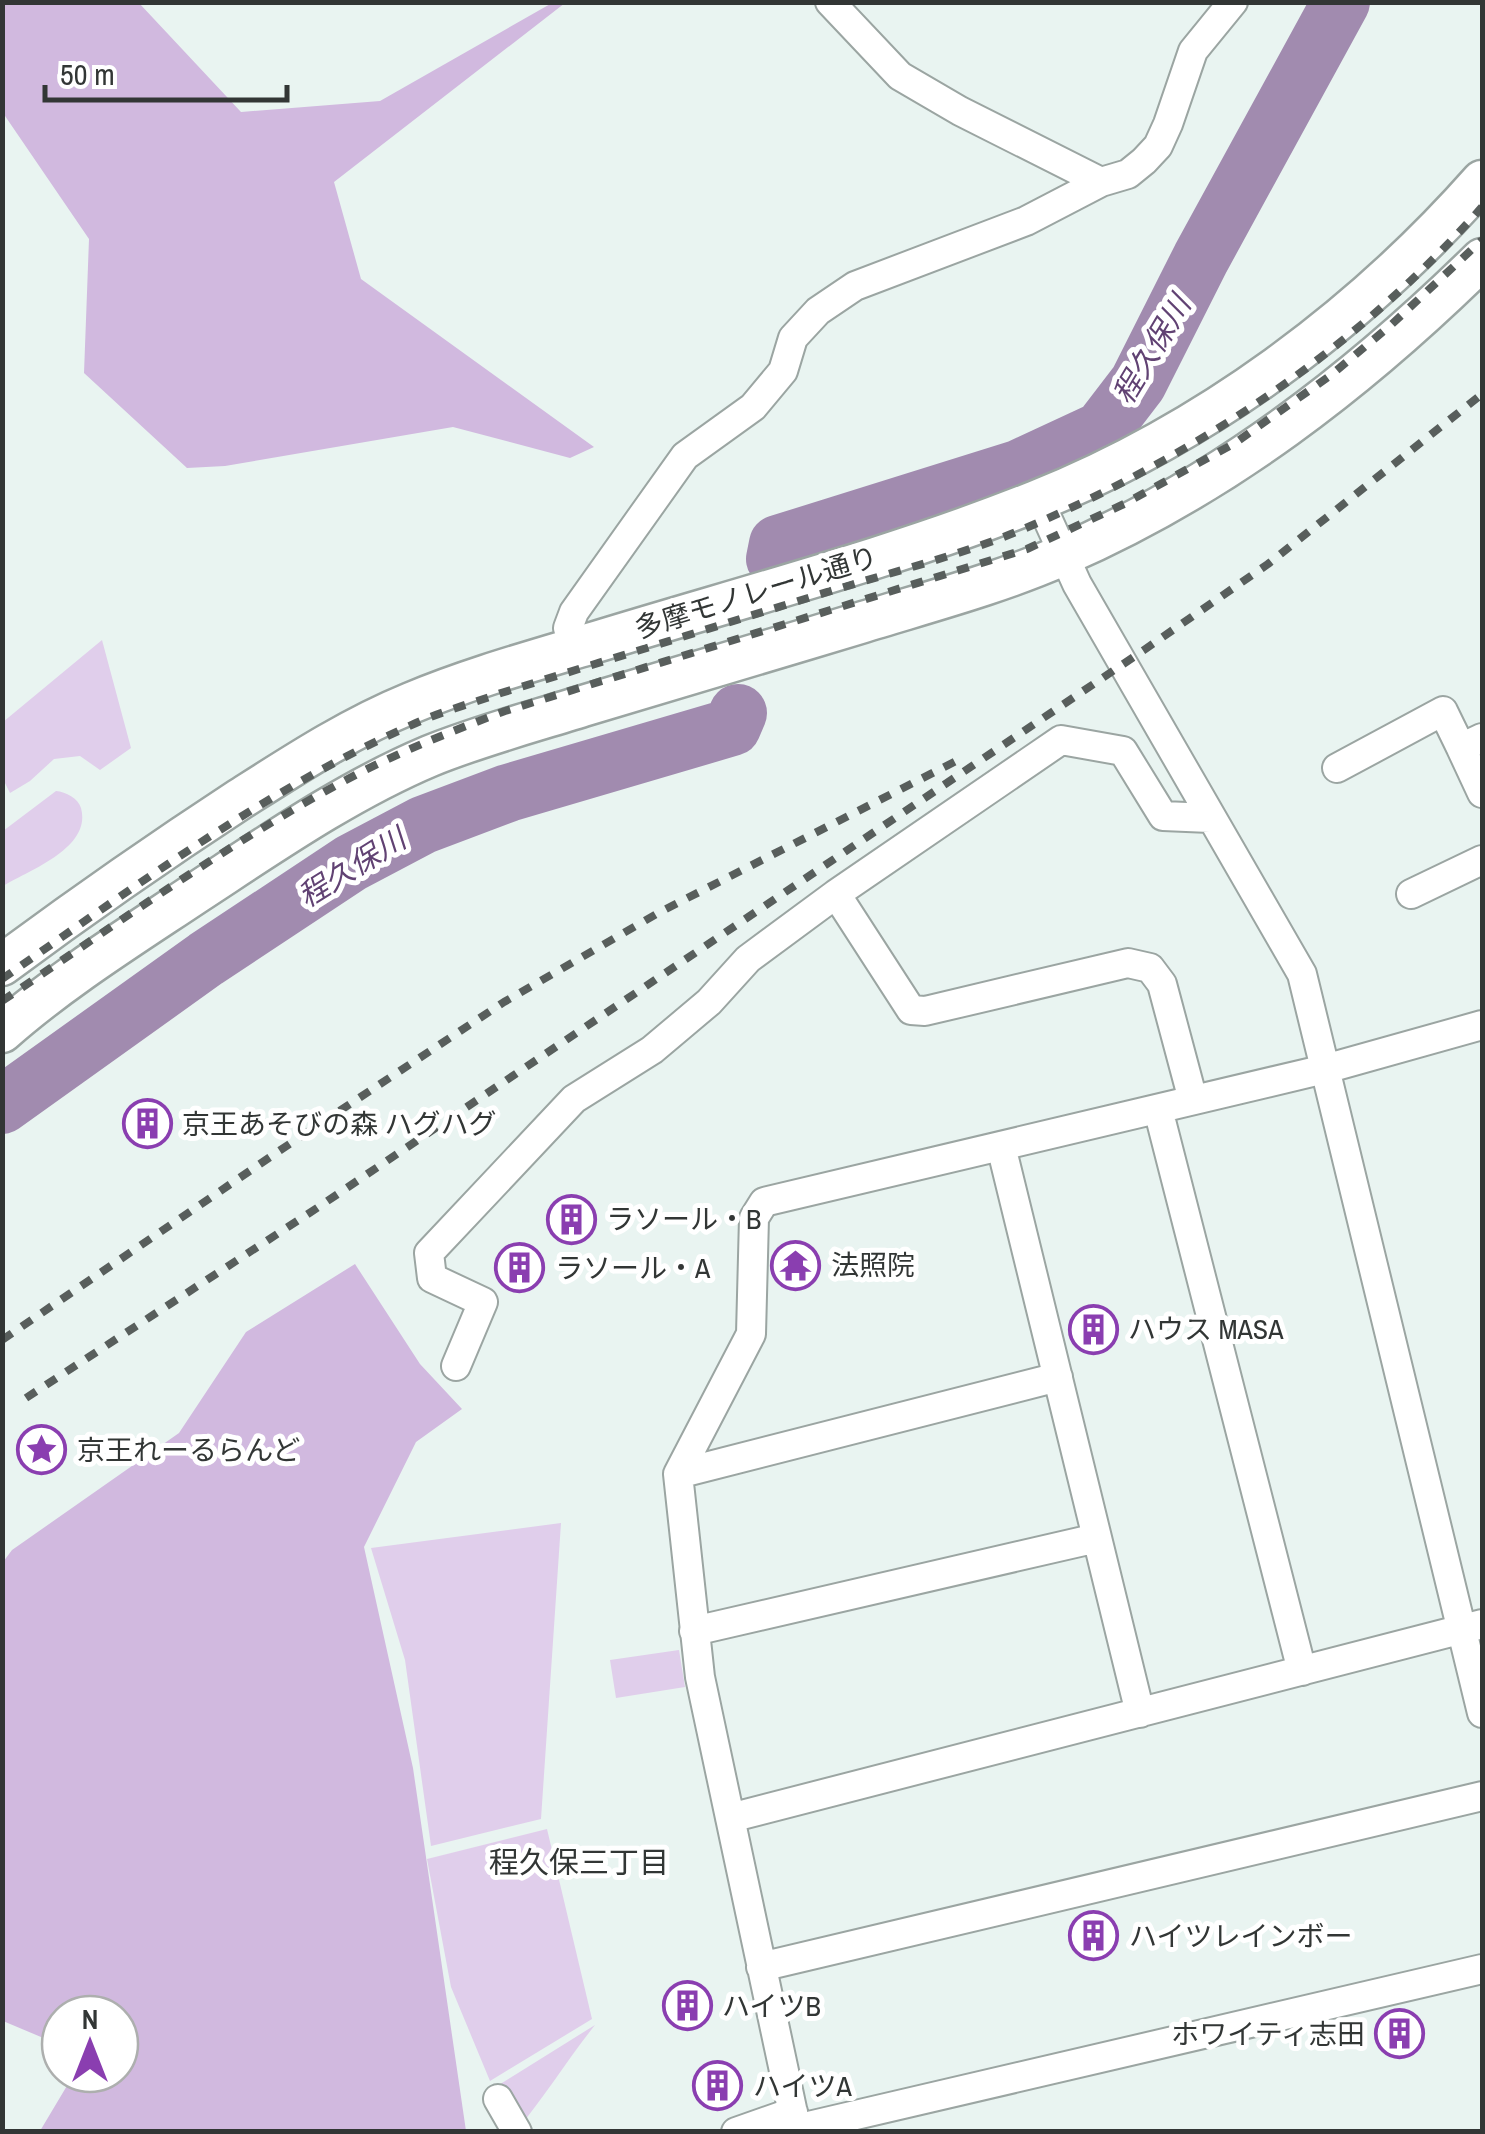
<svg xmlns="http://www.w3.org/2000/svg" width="1485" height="2134" font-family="'Archivo Narrow','Noto Sans JP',sans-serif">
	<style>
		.green { fill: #e0ceeb }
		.forest { fill: #d1b9df }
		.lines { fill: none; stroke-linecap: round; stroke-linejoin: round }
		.river { stroke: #a18baf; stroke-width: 58 }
		.minor-casing { stroke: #9ba5a2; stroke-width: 32 }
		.secondary-casing { stroke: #9ba5a2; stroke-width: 45 }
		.minor { stroke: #fff; stroke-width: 28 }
		.secondary { stroke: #fff; stroke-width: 40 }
		.rail { stroke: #585e5c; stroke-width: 8; stroke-dasharray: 12 12; stroke-linecap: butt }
		.labels { text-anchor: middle; stroke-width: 10; stroke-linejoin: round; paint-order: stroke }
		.street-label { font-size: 28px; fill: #323635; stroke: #fff }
		.poi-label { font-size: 28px; fill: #323635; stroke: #fff; text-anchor: start }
		.water-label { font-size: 30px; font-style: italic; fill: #614273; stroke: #fff }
		.neighbourhood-label { font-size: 30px; fill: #323635; stroke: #fff }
	</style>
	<rect width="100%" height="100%" fill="#e9f4f1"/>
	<path class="green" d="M 102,640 L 131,748 L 100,770 L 80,756 L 54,759 L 30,781 L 10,793 L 3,779 L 3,722 Z
		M 56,791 C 66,792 78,798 81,808 C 92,848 29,870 3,886 L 3,831 Z
		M 561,1523 L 541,1819 L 431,1846 L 405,1660 L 371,1548 Z
		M 679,1650 L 685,1687 L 616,1698 L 610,1660 Z
		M 547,1829 L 592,2019 L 490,2081 L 451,1987 L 427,1859 Z
		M 595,2025 C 568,2059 545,2096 517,2130 L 497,2086 Z"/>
	<path class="forest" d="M 2,3 L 139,3 L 241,112 L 380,101 L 552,3 L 565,3 L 334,182 L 361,279 L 594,447 L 570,458 L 453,427 L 225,466 L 187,468 L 84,373 L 89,239 L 3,113 Z
		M 355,1264 L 420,1364 L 462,1409 L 416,1442 L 364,1547 L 413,1768 L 466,2131 L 40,2131 L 74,2074 L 120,2074 L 120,2014 L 60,2014 L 60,2045 L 3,2021 L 3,1562 L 12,1550 L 179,1433 L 246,1332 Z"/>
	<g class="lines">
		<path class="river" d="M 775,559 L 778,544 L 1018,469 L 1102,430 L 1138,383 L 1201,258 L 1341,2
			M 2,1105 L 206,959 L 351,863 L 423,825 L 508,793 L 732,727 L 738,713"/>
		<defs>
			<path id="minor" d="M 830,2 L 900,76 L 960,111 L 1101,182
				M 1039,500 L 1077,584 L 1302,974 L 1482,1713
				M 574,648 L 568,628 L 574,612 L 685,456 L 753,407 L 783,371 L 793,338 L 818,311 L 855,286 L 1026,221 L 1101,182 L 1128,174 L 1144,161 L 1158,146 L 1168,124 L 1193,51 L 1233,2
				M 1482,738 L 1461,748 L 1482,793
				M 1337,768 L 1443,711 L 1461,748
				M 836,894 L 911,1010 L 925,1011 L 1128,963 L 1150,968 L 1162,984 L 1193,1100
				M 1411,894 L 1482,860
				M 1158,1109 L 1302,1671
				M 1001,1146 L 1140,1713
				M 456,1366 L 483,1302 L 432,1278 L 429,1253 L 574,1099 L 652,1050 L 709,1002 L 748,959 L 836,894 L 1061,740 L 1123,751 L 1163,816 L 1210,818
				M 678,1474 L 1058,1377
				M 694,1631 L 1097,1538
				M 730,1818 L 1482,1624
				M 761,1967 L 1482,1796
				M 498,2099 L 517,2132
				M 796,2129 L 1482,1969
				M 736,2132 L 793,2112
				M 797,2132 L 700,1677 L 678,1474 L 751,1334 L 754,1218 L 764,1202 L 1325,1069 L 1482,1025"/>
			<path id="secondary" d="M 2,965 C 80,907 159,852 240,799 C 295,764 350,728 411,703 C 468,679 529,662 589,644 C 738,598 891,559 1036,501 C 1206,433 1361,318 1482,181
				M 2,1032 C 61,980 130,937 196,893 C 271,844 347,791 430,756 C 479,736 532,722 583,706 C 676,678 768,651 860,623 C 928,602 997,584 1061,556 C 1222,486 1358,381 1482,259"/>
		</defs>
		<use href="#minor" class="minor-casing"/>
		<use href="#secondary" class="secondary-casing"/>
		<use href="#minor" class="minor"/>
		<use href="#secondary" class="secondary"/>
		<path class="rail" d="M 2,979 C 134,887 268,788 416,723 C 443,711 473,703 501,693 C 612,659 723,624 834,590 C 896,571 961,555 1021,530 C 1196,456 1356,350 1482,207
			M 2,1001 C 114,926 225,845 344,781 C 396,753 450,732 505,711 L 1027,549 L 1124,504 L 1235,443 L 1331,375 L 1391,325 L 1482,240
			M 2,1340 L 276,1153 L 504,1002 L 660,912 L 960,759
			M 26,1398 L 317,1208 L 1144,650 L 1268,564 L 1482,394"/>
	</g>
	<defs>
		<symbol id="building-ring" viewBox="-11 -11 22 22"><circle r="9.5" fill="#fff" stroke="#8a3eb0" stroke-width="1.5"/><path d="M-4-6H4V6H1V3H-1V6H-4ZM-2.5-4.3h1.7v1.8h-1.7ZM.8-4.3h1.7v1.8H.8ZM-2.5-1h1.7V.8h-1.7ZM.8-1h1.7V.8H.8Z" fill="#8a3eb0"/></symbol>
		<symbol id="temple-ring" viewBox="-11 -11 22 22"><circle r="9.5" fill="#fff" stroke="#8a3eb0" stroke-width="1.5"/><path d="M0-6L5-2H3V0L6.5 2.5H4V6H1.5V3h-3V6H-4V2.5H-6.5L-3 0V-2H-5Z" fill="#8a3eb0"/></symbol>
		<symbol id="sight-ring" viewBox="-11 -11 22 22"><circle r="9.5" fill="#fff" stroke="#8a3eb0" stroke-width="1.5"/><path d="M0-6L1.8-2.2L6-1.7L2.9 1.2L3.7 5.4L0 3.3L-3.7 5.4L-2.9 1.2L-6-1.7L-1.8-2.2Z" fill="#8a3eb0"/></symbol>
	</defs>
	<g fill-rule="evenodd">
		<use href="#building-ring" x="120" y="1096" width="55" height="55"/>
		<use href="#building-ring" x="544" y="1192" width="55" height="55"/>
		<use href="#temple-ring" x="768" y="1238" width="55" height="55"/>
		<use href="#building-ring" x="492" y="1240" width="55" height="55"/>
		<use href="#building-ring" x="1066" y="1302" width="55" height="55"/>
		<use href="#sight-ring" x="14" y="1422" width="55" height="55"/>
		<use href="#building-ring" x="1066" y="1908" width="55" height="55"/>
		<use href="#building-ring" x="660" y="1978" width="55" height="55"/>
		<use href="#building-ring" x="1372" y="2006" width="55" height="55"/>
		<use href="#building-ring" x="690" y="2058" width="55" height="55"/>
	</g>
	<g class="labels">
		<g class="street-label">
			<text transform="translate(756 592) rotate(-17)" y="10">多摩モノレール通り</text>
		</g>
		<g class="poi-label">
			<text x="182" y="1134">京王あそびの森 ハグハグ</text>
			<text x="606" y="1229">ラソール・B</text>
			<text x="831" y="1275">法照院</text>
			<text x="555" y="1278">ラソール・A</text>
			<text x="1128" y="1339">ハウス MASA</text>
			<text x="77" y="1460">京王れーるらんど</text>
			<text x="1129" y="1946">ハイツレインボー</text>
			<text x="722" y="2016">ハイツB</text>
			<text x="1365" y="2044" text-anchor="end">ホワイティ志田</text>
			<text x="753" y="2096">ハイツA</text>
		</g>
		<g class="water-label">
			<text transform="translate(1152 350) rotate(-59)" y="10">程久保川</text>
			<text transform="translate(352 868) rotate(-32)" y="10">程久保川</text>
		</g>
		<g class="neighbourhood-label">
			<text x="579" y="1873">程久保三丁目</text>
		</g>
	</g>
	<rect width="1485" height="2134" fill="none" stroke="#323635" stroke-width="10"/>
	<g transform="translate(90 2044)"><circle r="48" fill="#ffffff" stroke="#adafae" stroke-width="2.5"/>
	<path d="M0-8L18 38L0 25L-18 38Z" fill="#8a3eb0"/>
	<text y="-15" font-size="28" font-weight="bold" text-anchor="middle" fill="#323635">N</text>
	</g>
	<path d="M45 85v15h242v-15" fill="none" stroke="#323635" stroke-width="5"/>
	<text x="60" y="85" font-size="30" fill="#323635" stroke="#ffffff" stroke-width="8" paint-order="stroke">50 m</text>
</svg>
